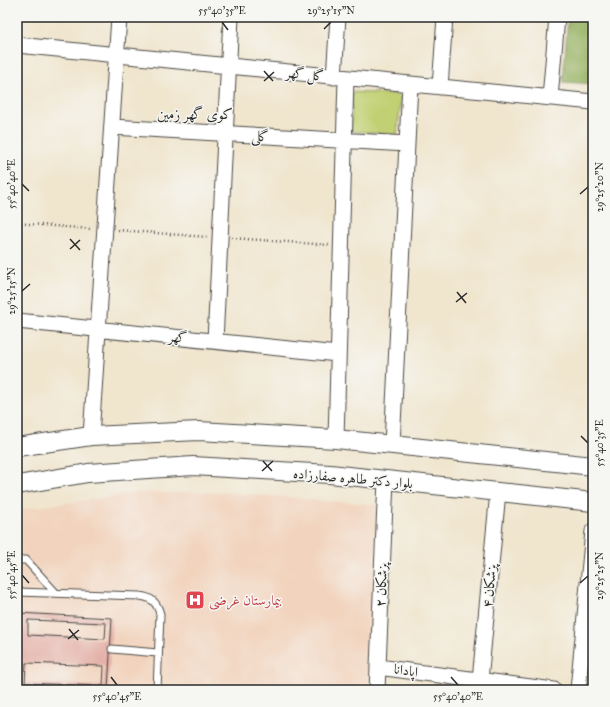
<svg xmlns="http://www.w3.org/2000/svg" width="610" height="707" font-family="'IM FELL Great Primer',Amiri,serif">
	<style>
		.built { fill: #f2d4be }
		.green { fill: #c1d072; stroke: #767e4e }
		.forest { fill: #98b264; stroke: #626e48 }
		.building { fill: #e2aba2; fill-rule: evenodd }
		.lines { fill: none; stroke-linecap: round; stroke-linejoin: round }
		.service-casing { stroke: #494743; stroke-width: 9 }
		.minor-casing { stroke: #494743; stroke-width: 17 }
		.tertiary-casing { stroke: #494743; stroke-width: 20 }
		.path { stroke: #494743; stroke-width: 2.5; stroke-dasharray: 1 3; stroke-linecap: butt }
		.service { stroke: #fff; stroke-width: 7 }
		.minor { stroke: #fff; stroke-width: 15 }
		.tertiary { stroke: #fff; stroke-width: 18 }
		.ticks { fill: none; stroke: #2b2b2b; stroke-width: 1.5 }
		.labels { text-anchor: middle; stroke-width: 3; stroke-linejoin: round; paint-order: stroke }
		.street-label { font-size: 14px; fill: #2b2b2b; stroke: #f6f6f2 }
		.health-label { font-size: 14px; fill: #be3a42; stroke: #f6f6f2; text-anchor: start }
		.neighbourhood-label { font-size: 15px; fill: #2b2b2b; stroke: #f6f6f2 }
		.neatline { fill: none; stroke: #2b2b2b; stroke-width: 1.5 }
		.ticks-label { font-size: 10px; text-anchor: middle; fill: #2b2b2b }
	</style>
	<rect width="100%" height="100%" fill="#f6f6f2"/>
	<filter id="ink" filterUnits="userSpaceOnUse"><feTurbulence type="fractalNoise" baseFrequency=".025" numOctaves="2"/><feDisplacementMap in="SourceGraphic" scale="8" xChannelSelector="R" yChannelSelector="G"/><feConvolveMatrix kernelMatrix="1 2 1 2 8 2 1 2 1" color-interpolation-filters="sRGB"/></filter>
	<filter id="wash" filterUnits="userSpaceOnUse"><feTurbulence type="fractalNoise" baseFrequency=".012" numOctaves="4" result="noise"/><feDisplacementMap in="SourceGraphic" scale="16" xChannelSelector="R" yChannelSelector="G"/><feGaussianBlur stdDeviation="0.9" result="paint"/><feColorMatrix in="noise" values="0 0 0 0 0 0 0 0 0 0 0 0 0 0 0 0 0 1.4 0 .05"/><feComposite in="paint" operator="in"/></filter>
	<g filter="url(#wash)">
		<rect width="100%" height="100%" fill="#f0e5cd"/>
		<path class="built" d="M 223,492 L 377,505 L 369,690 L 17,690 L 17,510 L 136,493 Z"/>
		<path class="green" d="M 352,92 L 397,94 L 401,98 L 397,135 L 351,131 Z"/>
		<path class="forest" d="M 568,17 L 593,17 L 593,84 L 563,82 Z"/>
		<g id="blocks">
			<path class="building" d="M 17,613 L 112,618 L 108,690 L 17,690 ZM 28,620 L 106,623 L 105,639 L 28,635 ZM 26,663 L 104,666 L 103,686 L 25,683 Z"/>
		</g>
	</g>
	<g filter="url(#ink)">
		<use href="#blocks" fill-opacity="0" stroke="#494743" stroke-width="1"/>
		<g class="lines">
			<defs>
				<path id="service" d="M 17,560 L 26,560 L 56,593
					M 17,592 L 139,596 C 151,597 157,602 160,614 L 157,690
					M 112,649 L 158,653"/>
				<path id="minor" d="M 17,45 L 593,102
					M 334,77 L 338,17
					M 440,87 L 445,17
					M 550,98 L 557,17
					M 112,127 L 407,144
					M 17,321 L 338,354
					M 215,341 L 231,17
					M 91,436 L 119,17
					M 336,439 L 346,78
					M 392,445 L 410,84
					M 378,667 L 554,690
					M 480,680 L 498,492
					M 377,690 L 386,480
					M 578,690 L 593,531"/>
				<path id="tertiary" d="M 17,447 L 91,436 L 199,431 L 336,439 L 593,466
					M 17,485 L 88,473 L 193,466 L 330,474 L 593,502"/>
			</defs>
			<use href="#service" class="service-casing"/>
			<use href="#minor" class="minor-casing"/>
			<use href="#tertiary" class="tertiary-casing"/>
			<path class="path" d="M 17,223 L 91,229
				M 118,230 L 207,237
				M 232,238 L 329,245"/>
			<use href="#service" class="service"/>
			<use href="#minor" class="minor"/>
			<use href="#tertiary" class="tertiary"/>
		</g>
	</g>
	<path class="ticks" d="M 222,22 L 228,30M 324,29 L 331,22M 264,71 L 273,81M 264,81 L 274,72M 22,184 L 29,191M 580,194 L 588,187M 70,239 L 80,250M 70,249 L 80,240M 22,291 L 30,284M 457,292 L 466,303M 456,302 L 467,293M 581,436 L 588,443M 263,461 L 272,471M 262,471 L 273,461M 22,575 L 29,583M 580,583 L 588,576M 69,629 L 78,640M 68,639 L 79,630M 111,677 L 117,685M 451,677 L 458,685"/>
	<defs>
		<symbol id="hospital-square" viewBox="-11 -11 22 22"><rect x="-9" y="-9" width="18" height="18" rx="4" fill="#e0444e" stroke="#f6f6f2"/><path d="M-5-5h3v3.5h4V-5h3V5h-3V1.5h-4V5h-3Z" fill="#fff"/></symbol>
	</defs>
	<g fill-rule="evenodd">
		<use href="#hospital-square" x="184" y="589" width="22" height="22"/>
	</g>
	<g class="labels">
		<g class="street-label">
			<text transform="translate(305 74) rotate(6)" y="5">گل گهر</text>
			<text transform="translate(260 136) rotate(3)" y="5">گلی</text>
			<text transform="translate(178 337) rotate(6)" y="5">گهر</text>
			<text transform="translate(353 478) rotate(5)" y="5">بلوار دکتر طاهره صفارزاده</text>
			<text transform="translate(381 585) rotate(-87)" y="5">پزشکان ۲</text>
			<text transform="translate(489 586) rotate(-84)" y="5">پزشکان ۴</text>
			<text transform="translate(406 670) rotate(8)" y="5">اپادانا</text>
		</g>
		<g class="health-label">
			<text x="209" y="605">بیمارستان غرضی</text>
		</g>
		<g class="neighbourhood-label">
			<text x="195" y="119">کوی گهر زمین</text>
		</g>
	</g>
	<rect width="610" height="707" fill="none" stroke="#f6f6f2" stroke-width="44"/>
	<rect x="22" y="22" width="566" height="663" class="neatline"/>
	<g class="ticks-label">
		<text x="222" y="14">55°40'35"E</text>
		<text x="331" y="14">29°25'15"N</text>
		<text transform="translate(11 184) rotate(-90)" y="4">55°40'40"E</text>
		<text transform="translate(599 187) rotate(-90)" y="4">29°25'20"N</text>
		<text transform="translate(11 291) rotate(-90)" y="4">29°25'15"N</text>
		<text transform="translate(599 443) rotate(-90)" y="4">55°40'35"E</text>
		<text transform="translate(11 575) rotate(-90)" y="4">55°40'45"E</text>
		<text transform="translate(599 576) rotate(-90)" y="4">29°25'25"N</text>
		<text x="117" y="700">55°40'45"E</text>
		<text x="458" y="700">55°40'40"E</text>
	</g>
</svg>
